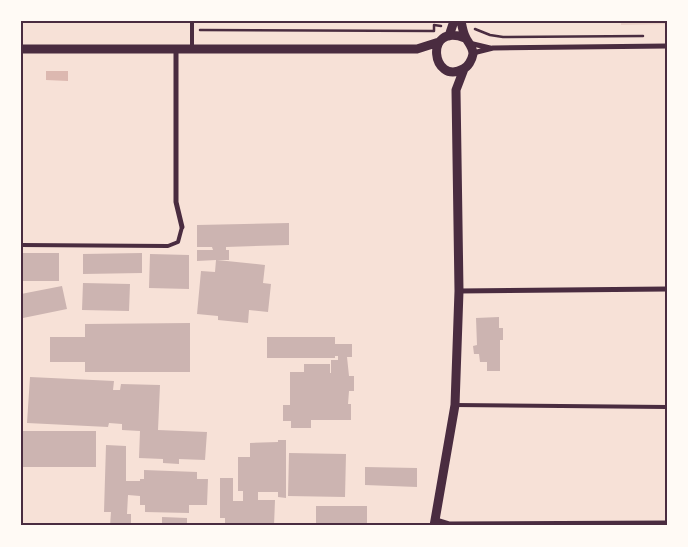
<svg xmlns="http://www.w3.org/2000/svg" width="688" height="547" font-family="Spectral,serif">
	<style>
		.green { fill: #ebcfc5 }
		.water { fill: #dcb8b0 }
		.building { fill: #ccb4b1 }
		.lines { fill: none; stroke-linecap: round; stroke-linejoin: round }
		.path { stroke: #4a2c40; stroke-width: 2.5 }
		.service { stroke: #4a2c40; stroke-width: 4 }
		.minor { stroke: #4a2c40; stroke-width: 5 }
		.tertiary { stroke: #4a2c40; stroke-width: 9 }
		.neatline { fill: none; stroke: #4a2c40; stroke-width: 2 }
	</style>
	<rect width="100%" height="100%" fill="#f7e1d7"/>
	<path class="green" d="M 621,21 L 667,21 L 667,24 L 621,25 Z"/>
	<path class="water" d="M 46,71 L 68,71 L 68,81 L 46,80 Z"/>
	<path class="building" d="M 289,223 L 289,245 L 226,247 L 226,250 L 229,250 L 229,260 L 217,260 L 265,265 L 263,283 L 271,284 L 268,312 L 249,310 L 248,323 L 218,320 L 218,316 L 197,314 L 201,271 L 215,272 L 216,260 L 197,261 L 197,250 L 213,250 L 212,247 L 197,247 L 197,225 Z
		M 21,253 L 59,253 L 59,281 L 21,281 Z
		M 142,253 L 142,273 L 83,274 L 83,254 Z
		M 150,254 L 189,255 L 189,289 L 149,288 Z
		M 83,283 L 130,284 L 129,311 L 82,310 Z
		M 62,286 L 67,309 L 23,318 L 21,294 Z
		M 499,317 L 499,328 L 503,328 L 503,340 L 500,340 L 500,371 L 487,371 L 487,362 L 480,362 L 479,354 L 474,354 L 473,346 L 477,345 L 476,318 Z
		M 190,323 L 190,372 L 85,372 L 85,362 L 50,362 L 50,337 L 85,337 L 85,324 Z
		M 267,337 L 335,337 L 335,344 L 352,344 L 352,357 L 347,357 L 349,376 L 354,376 L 354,391 L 349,391 L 348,404 L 351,404 L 351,420 L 311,420 L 311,428 L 291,428 L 291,421 L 283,421 L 283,405 L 290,405 L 290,372 L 304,372 L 304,364 L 330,364 L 330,373 L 331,373 L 331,360 L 338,360 L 338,356 L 335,356 L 335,358 L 267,358 Z
		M 30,377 L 114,381 L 113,390 L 120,390 L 121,384 L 160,385 L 158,430 L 207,432 L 205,460 L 179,459 L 179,464 L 163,463 L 163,459 L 139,458 L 140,431 L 122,430 L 122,424 L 109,423 L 108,427 L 27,423 Z
		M 21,431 L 96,431 L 96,467 L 21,467 Z
		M 278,440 L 286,440 L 286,498 L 278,497 L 278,492 L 258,492 L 258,500 L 275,500 L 274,526 L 225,526 L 225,518 L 220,518 L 220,478 L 233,478 L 233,501 L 243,501 L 243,491 L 238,491 L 238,457 L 250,457 L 250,443 L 278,442 Z
		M 106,445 L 126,446 L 126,481 L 140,481 L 140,479 L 144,479 L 144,470 L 197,472 L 197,479 L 208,479 L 207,505 L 189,505 L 189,513 L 145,512 L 145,505 L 140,505 L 140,496 L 128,495 L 127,514 L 131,514 L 131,526 L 110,526 L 111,512 L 104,512 Z
		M 289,453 L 346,454 L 345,497 L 288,496 Z
		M 365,467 L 417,468 L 417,487 L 365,485 Z
		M 316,506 L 367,506 L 367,526 L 316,526 Z
		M 162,517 L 187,518 L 187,526 L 162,526 Z"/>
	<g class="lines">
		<path class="path" d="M 475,29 L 490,35 L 503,37 L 643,36
			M 200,30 L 434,31 L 434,25 L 441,26"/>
		<path class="service" d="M 192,21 L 192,49
			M 21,245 L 168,246 L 178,242 L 182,227
			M 455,405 L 667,407"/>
		<path class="minor" d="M 469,43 L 490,48
			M 176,50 L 176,202 L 182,227
			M 473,53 L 493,48 L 667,46
			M 459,291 L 667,289
			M 436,520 L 449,524 L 667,523"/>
		<path class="tertiary" d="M 461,21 C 462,26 463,32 465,36 C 467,42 473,46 473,54 C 472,60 468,67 463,69 C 432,86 423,22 465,38
			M 449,36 L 454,21
			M 21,49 L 417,49 L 439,42
			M 434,526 L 455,405 L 459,291 L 456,90 L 464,69"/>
	</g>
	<rect width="688" height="547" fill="none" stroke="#fffaf5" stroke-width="45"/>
	<rect x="22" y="22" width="644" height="502" class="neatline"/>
</svg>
